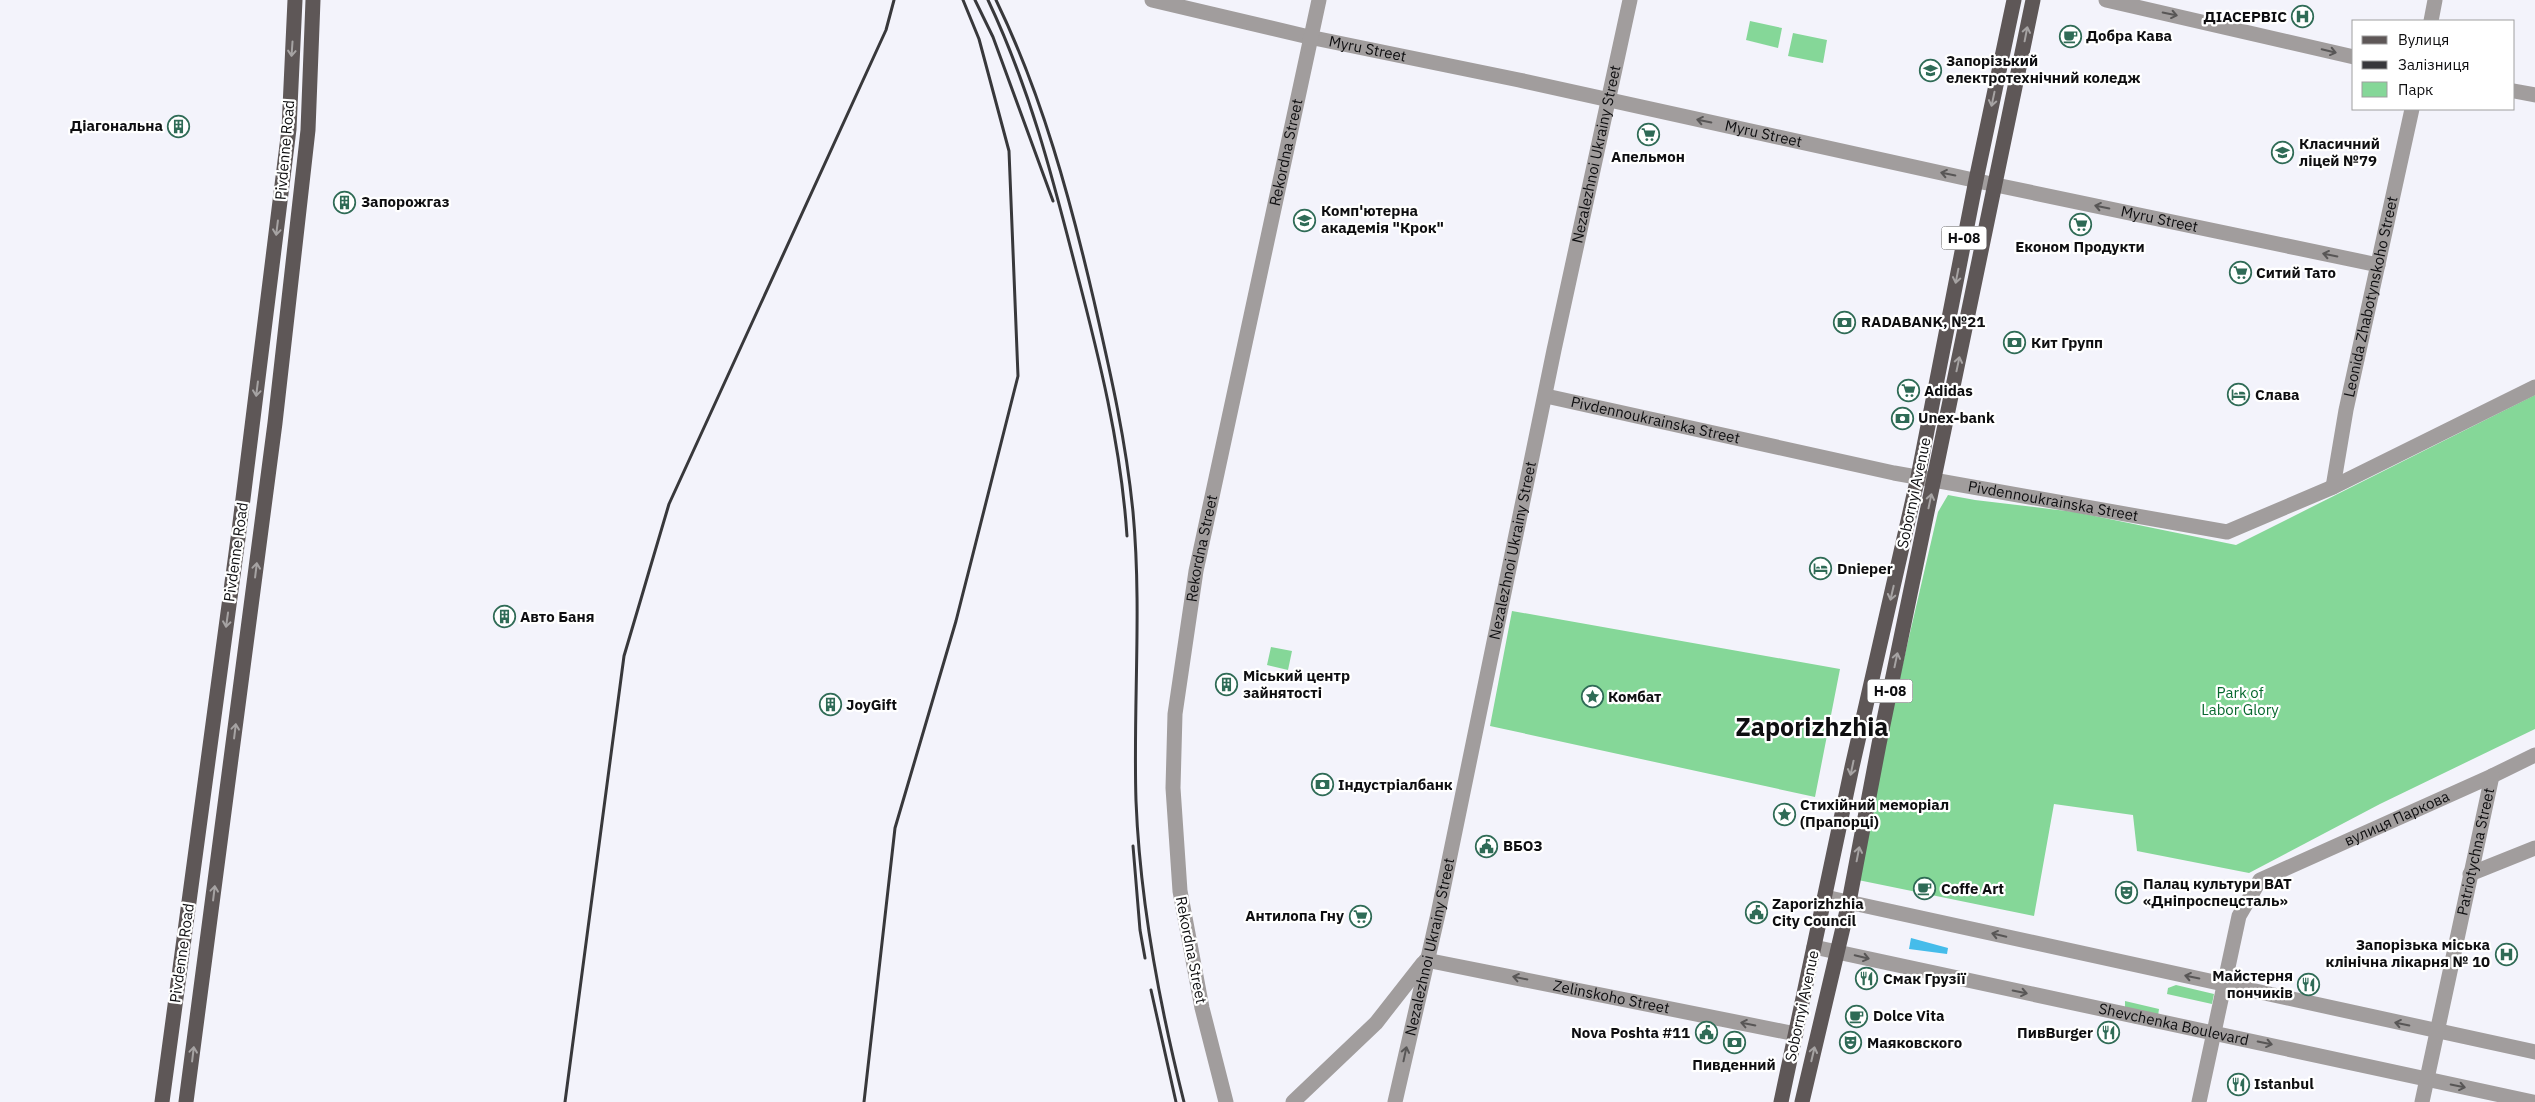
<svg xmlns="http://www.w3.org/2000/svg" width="2535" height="1102" font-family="'IBM Plex Sans',sans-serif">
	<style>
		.green { fill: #85d798 }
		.water { fill: #45bcea }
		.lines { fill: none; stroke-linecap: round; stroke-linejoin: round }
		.minor { stroke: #a19d9d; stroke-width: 15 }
		.major { stroke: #5e5757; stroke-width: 15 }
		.rail { stroke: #38383b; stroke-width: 3 }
		.oneway { stroke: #585656 }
		.oneway2 { stroke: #a6a3a3 }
		.labels { text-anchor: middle; stroke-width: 4.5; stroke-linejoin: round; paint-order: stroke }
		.shield { fill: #fff; stroke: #565658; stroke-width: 1 }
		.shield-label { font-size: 14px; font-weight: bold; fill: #0e0e10 }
		.poi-label { font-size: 15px; font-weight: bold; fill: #0e0e10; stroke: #fff; text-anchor: start }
		.street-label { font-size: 15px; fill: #0e0e10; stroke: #fff }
		.park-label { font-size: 15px; fill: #08692f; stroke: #fff }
		.town-label { font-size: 25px; font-weight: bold; fill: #0e0e10; stroke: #fff }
	</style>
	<rect width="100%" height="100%" fill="#f3f3fb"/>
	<path class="green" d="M 1750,21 L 1782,28 L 1778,48 L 1746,40 Z
		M 1793,33 L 1827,40 L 1823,63 L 1788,56 Z
		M 2535,395 L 2535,729 L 2380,804 L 2249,873 L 2137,851 L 2133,815 L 2054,804 L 2034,916 L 1858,880 L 1884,745 L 1938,512 L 1948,495 L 1975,500 L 2075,512 L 2236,545 Z
		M 1512,611 L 1840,669 L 1815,797 L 1490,726 Z
		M 1271,647 L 1292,651 L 1288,670 L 1267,665 Z
		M 2176,985 L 2214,994 L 2212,1004 L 2167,994 L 2168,988 Z
		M 2125,1001 L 2159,1009 L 2158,1016 L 2125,1008 Z"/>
	<path class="water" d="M 1911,938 L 1948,948 L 1947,954 L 1909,949 Z"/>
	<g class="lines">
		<g class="minor">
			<path id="s1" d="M 1152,0 L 1309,37 L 1519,80 L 1996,185 L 2378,265"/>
			<path d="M 2106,0 L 2354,57"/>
			<path d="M 2431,21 L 2435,0"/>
			<path d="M 2514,91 L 2535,95"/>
			<path id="s2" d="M 1546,396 L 1894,473 L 2227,532 L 2333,487 L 2535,387"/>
			<path id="s3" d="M 2333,487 L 2346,410 L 2412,109"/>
			<path d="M 2470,874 L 2535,848"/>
			<path d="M 1825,897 L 2535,1052"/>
			<path id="s4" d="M 1814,947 L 2533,1102"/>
			<path id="s5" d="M 1426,960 L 1796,1034"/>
			<path id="s6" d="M 1226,1102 L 1202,1008 L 1180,891 L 1173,788 L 1175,714 L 1196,571 L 1319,0"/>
			<path d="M 1293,1102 L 1376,1023 L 1423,963"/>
			<path id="s7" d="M 1395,1102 L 1438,914 L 1554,350 L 1630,0"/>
			<path id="s8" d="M 2199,1102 L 2239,916 L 2260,880 L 2492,776 L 2535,755"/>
			<path id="s9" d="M 2422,1102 L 2492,776"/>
		</g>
		<path class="major" d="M 162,1102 L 239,531 L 289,129 L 295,0
			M 186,1102 L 275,423 L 308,130 L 313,0
			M 1781,1102 L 1852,767 L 1918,477 L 1976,180 L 2014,0
			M 1802,1102 L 1849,902 L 1879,744 L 2033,0"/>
		<path class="rail" d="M 975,0 L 993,37 L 1053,201
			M 988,0 C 1030,89 1052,175 1076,269 C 1099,357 1121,445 1127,536
			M 996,0 C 1042,95 1070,198 1094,301 C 1110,371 1126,440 1133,512 C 1142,608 1133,705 1136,801 C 1140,903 1159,1003 1184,1102
			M 1133,846 L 1140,930 L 1145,958
			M 1151,990 L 1176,1102
			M 565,1102 L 624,656 L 669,504 L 886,30 L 894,0
			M 864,1102 L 895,828 L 956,621 L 1018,376 L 1009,151 L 979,39 L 963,0"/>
	</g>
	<defs><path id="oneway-shaft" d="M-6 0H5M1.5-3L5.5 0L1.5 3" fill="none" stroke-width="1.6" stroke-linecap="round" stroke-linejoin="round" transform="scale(1.25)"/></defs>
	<g class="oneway">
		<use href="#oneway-shaft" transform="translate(2170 14) rotate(12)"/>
		<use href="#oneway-shaft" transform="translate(2329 51) rotate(13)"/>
		<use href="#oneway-shaft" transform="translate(1704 121) rotate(-168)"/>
		<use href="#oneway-shaft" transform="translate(1948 174) rotate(-168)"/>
		<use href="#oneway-shaft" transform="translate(2102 207) rotate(-168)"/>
		<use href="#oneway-shaft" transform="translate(2330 255) rotate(-168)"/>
		<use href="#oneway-shaft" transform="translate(1999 935) rotate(-167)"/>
		<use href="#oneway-shaft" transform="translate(1862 957) rotate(13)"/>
		<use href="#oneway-shaft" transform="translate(2192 977) rotate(-168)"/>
		<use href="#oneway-shaft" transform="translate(1520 978) rotate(-169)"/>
		<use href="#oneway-shaft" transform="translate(2020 992) rotate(12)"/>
		<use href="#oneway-shaft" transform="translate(1748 1024) rotate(-169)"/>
		<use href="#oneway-shaft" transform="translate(2402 1024) rotate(-168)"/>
		<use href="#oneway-shaft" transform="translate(2265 1043) rotate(12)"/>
		<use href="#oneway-shaft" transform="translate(1405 1054) rotate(-78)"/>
		<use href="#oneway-shaft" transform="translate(2458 1086) rotate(12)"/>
	</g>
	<g class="oneway2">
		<use href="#oneway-shaft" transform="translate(2026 34) rotate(-79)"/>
		<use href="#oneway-shaft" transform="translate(292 49) rotate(94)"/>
		<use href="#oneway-shaft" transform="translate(1993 99) rotate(102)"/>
		<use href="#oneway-shaft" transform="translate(277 228) rotate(97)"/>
		<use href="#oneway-shaft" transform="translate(1957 276) rotate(101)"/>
		<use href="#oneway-shaft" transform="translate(1958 364) rotate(-78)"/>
		<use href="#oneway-shaft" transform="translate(257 389) rotate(97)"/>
		<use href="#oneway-shaft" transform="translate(1930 501) rotate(-78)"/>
		<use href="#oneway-shaft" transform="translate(256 570) rotate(-83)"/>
		<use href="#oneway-shaft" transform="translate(1892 593) rotate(103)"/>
		<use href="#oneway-shaft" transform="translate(227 620) rotate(98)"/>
		<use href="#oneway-shaft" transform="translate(1896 660) rotate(-78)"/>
		<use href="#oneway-shaft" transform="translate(235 731) rotate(-83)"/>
		<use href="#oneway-shaft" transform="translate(1852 768) rotate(102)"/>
		<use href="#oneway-shaft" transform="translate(1858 854) rotate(-79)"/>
		<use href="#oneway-shaft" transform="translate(214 893) rotate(-83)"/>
		<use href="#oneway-shaft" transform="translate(193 1054) rotate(-83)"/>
		<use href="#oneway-shaft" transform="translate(1813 1054) rotate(-77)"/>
	</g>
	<defs>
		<symbol id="hospital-ring" viewBox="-11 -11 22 22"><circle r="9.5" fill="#fff" stroke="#2f6b56" stroke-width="1.5"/><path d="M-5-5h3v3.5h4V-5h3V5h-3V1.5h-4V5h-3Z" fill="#2f6b56"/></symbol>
		<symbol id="cafe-ring" viewBox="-11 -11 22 22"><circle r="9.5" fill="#fff" stroke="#2f6b56" stroke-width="1.5"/><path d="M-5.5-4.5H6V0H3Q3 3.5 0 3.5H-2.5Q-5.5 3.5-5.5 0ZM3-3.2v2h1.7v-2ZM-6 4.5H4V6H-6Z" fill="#2f6b56"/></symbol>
		<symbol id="university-ring" viewBox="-11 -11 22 22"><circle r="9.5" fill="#fff" stroke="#2f6b56" stroke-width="1.5"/><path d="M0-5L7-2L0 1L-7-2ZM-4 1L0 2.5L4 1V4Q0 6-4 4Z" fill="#2f6b56"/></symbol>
		<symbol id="building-ring" viewBox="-11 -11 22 22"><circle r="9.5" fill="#fff" stroke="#2f6b56" stroke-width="1.5"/><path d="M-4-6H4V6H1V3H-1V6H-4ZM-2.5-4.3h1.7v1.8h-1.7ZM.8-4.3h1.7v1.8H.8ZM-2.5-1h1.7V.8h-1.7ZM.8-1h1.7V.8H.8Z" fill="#2f6b56"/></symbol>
		<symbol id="supermarket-ring" viewBox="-11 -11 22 22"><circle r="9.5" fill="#fff" stroke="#2f6b56" stroke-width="1.5"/><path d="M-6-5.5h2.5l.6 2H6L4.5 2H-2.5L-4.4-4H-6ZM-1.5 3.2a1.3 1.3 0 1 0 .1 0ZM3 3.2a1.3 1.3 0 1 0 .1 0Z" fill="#2f6b56"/></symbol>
		<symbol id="school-ring" viewBox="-11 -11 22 22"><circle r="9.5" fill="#fff" stroke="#2f6b56" stroke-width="1.5"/><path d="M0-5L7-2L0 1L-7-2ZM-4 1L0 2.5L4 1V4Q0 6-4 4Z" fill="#2f6b56"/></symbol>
		<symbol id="bank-ring" viewBox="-11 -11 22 22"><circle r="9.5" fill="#fff" stroke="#2f6b56" stroke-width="1.5"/><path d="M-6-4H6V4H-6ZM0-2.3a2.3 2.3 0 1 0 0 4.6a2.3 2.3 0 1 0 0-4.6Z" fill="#2f6b56"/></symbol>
		<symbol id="hotel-ring" viewBox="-11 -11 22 22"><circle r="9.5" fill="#fff" stroke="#2f6b56" stroke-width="1.5"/><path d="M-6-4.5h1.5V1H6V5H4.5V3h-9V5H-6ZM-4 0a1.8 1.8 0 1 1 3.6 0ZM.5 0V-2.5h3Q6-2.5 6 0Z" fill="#2f6b56"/></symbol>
		<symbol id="sight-ring" viewBox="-11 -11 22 22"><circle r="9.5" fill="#fff" stroke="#2f6b56" stroke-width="1.5"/><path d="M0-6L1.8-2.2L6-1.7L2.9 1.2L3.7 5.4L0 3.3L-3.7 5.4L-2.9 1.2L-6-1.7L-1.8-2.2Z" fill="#2f6b56"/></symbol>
		<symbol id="civic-ring" viewBox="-11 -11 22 22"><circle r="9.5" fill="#fff" stroke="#2f6b56" stroke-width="1.5"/><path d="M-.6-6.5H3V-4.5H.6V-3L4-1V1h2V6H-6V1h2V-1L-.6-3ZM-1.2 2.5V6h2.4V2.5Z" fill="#2f6b56"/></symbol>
		<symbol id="theatre-ring" viewBox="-11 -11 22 22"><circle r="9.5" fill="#fff" stroke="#2f6b56" stroke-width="1.5"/><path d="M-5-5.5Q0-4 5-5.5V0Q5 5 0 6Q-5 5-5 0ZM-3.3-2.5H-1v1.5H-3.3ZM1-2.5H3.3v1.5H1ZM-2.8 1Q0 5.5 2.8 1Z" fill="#2f6b56"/></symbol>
		<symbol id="restaurant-ring" viewBox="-11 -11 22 22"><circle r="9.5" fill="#fff" stroke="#2f6b56" stroke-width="1.5"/><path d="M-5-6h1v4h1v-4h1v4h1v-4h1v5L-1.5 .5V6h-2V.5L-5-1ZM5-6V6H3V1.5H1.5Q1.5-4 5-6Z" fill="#2f6b56"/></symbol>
	</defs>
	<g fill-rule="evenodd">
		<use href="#hospital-ring" x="2290" y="4" width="25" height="25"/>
		<use href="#cafe-ring" x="2058" y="24" width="25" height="25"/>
		<use href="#university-ring" x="1918" y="58" width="25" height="25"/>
		<use href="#building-ring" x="166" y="114" width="25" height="25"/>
		<use href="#supermarket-ring" x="1636" y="122" width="25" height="25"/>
		<use href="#school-ring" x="2270" y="140" width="25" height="25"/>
		<use href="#building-ring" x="332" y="190" width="25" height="25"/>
		<use href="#school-ring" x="1292" y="208" width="25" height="25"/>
		<use href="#supermarket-ring" x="2068" y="212" width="25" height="25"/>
		<use href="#supermarket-ring" x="2228" y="260" width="25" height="25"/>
		<use href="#bank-ring" x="1832" y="310" width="25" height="25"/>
		<use href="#bank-ring" x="2002" y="330" width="25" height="25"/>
		<use href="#supermarket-ring" x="1896" y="378" width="25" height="25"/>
		<use href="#hotel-ring" x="2226" y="382" width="25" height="25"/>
		<use href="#bank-ring" x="1890" y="406" width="25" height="25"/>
		<use href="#hotel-ring" x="1808" y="556" width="25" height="25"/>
		<use href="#building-ring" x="492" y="604" width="25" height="25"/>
		<use href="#building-ring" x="1214" y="672" width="25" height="25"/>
		<use href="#sight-ring" x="1580" y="684" width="25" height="25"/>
		<use href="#building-ring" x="818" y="692" width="25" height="25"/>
		<use href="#bank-ring" x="1310" y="772" width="25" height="25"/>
		<use href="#sight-ring" x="1772" y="802" width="25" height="25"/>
		<use href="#civic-ring" x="1474" y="834" width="25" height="25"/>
		<use href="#cafe-ring" x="1912" y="876" width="25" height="25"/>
		<use href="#theatre-ring" x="2114" y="880" width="25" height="25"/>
		<use href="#civic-ring" x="1744" y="900" width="25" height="25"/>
		<use href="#supermarket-ring" x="1348" y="904" width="25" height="25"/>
		<use href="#hospital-ring" x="2494" y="942" width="25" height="25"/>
		<use href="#restaurant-ring" x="1854" y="966" width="25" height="25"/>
		<use href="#restaurant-ring" x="2296" y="972" width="25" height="25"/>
		<use href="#cafe-ring" x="1844" y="1004" width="25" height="25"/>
		<use href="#civic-ring" x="1694" y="1020" width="25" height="25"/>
		<use href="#restaurant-ring" x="2096" y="1020" width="25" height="25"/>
		<use href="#bank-ring" x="1722" y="1030" width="25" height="25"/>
		<use href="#theatre-ring" x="1838" y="1030" width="25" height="25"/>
		<use href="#restaurant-ring" x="2226" y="1072" width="25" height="25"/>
	</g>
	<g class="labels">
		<g class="shield">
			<rect x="1941.5" y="226.5" width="45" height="23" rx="4"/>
			<rect x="1867.5" y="679.5" width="45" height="23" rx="4"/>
		</g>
		<g class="shield-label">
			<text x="1964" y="243">Н-08</text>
			<text x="1890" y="696">Н-08</text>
		</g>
		<g class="poi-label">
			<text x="2287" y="22" text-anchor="end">ДІАСЕРВІС</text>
			<text x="2086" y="41">Добра Кава</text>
			<text x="1946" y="66">Запорізький<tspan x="1946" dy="17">електротехнічний коледж</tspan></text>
			<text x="163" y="131" text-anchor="end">Діагональна</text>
			<text x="2299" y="149">Класичний<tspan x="2299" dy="17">ліцей №79</tspan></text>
			<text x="1648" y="162" text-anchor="middle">Апельмон</text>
			<text x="361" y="207">Запорожгаз</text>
			<text x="1321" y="216">Комп'ютерна<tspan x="1321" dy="17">академія "Крок"</tspan></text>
			<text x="2080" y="252" text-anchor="middle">Економ Продукти</text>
			<text x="2256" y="278">Ситий Тато</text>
			<text x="1861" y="327">RADABANK, №21</text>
			<text x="2031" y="348">Кит Групп</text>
			<text x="1924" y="396">Adidas</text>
			<text x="2255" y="400">Слава</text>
			<text x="1918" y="423">Unex-bank</text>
			<text x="1837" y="574">Dnieper</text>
			<text x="520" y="622">Авто Баня</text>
			<text x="1243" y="681">Міський центр<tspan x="1243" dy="17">зайнятості</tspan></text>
			<text x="1608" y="702">Комбат</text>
			<text x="846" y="710">JoyGift</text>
			<text x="1338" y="790">Індустріалбанк</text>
			<text x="1800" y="810">Стихійний меморіал<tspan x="1800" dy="17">(Прапорці)</tspan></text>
			<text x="1503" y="851">ВБОЗ</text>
			<text x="2143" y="889">Палац культури ВАТ<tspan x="2143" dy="17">«Дніпроспецсталь»</tspan></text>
			<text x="1941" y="894">Coffe Art</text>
			<text x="1772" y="909">Zaporizhzhia<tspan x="1772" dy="17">City Council</tspan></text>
			<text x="1344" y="921" text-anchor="end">Антилопа Гну</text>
			<text x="2490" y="950" text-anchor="end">Запорізька міська<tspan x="2490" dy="17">клінічна лікарня № 10</tspan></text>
			<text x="2293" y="981" text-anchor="end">Майстерня<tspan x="2293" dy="17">пончиків</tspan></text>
			<text x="1883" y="984">Смак Грузії</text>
			<text x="1873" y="1021">Dolce Vita</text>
			<text x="1690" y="1038" text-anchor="end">Nova Poshta #11</text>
			<text x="2093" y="1038" text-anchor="end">ПивBurger</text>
			<text x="1867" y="1048">Маяковского</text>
			<text x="1734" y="1070" text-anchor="middle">Пивденний</text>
			<text x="2254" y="1089">Istanbul</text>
		</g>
		<g class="street-label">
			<text dy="5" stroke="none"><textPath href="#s1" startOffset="221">Myru Street</textPath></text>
			<text dy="5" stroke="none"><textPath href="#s1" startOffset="626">Myru Street</textPath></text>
			<text transform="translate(285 150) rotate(-85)" y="5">Pivdenne Road</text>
			<text dy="5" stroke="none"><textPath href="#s6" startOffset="966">Rekordna Street</textPath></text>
			<text dy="5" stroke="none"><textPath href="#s7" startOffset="969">Nezalezhnoi Ukrainy Street</textPath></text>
			<text dy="5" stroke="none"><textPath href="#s1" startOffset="1031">Myru Street</textPath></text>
			<text dy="5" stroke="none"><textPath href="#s3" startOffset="194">Leonida Zhabotynskoho Street</textPath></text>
			<text dy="5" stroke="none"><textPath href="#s2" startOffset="112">Pivdennoukrainska Street</textPath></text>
			<text transform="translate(1914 493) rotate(-78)" y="5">Sobornyi Avenue</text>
			<text dy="5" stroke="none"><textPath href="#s2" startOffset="518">Pivdennoukrainska Street</textPath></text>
			<text dy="5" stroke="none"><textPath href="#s6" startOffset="561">Rekordna Street</textPath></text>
			<text dy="5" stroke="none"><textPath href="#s7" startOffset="564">Nezalezhnoi Ukrainy Street</textPath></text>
			<text transform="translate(236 552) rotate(-82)" y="5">Pivdenne Road</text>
			<text dy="5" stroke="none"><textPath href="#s8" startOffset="382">вулиця Паркова</textPath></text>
			<text dy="5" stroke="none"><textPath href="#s9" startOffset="256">Patriotychna Street</textPath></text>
			<text dy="5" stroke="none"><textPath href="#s7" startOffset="159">Nezalezhnoi Ukrainy Street</textPath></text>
			<text transform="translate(1191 950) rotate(79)" y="5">Rekordna Street</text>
			<text transform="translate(182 953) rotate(-82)" y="5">Pivdenne Road</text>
			<text dy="5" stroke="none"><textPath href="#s5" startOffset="189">Zelinskoho Street</textPath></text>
			<text transform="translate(1802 1006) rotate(-78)" y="5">Sobornyi Avenue</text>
			<text dy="5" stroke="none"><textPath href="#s4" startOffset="368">Shevchenka Boulevard</textPath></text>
		</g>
		<g class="park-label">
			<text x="2240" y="698">Park of<tspan x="2240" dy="17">Labor Glory</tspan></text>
		</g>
		<g class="town-label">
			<text x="1812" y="736">Zaporizhzhia</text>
		</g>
	</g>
	<rect x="2352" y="20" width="162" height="90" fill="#ffffff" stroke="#9f9f9f"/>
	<rect x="2362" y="36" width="25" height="8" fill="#5e5757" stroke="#9f9f9f"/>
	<text x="2398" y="45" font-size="15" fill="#0e0e10">Вулиця</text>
	<rect x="2362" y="61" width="25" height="8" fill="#38383b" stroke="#9f9f9f"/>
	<text x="2398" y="70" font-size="15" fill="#0e0e10">Залізниця</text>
	<rect x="2362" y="82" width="25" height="15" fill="#85d798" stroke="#9f9f9f"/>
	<text x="2398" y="95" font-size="15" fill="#0e0e10">Парк</text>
</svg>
